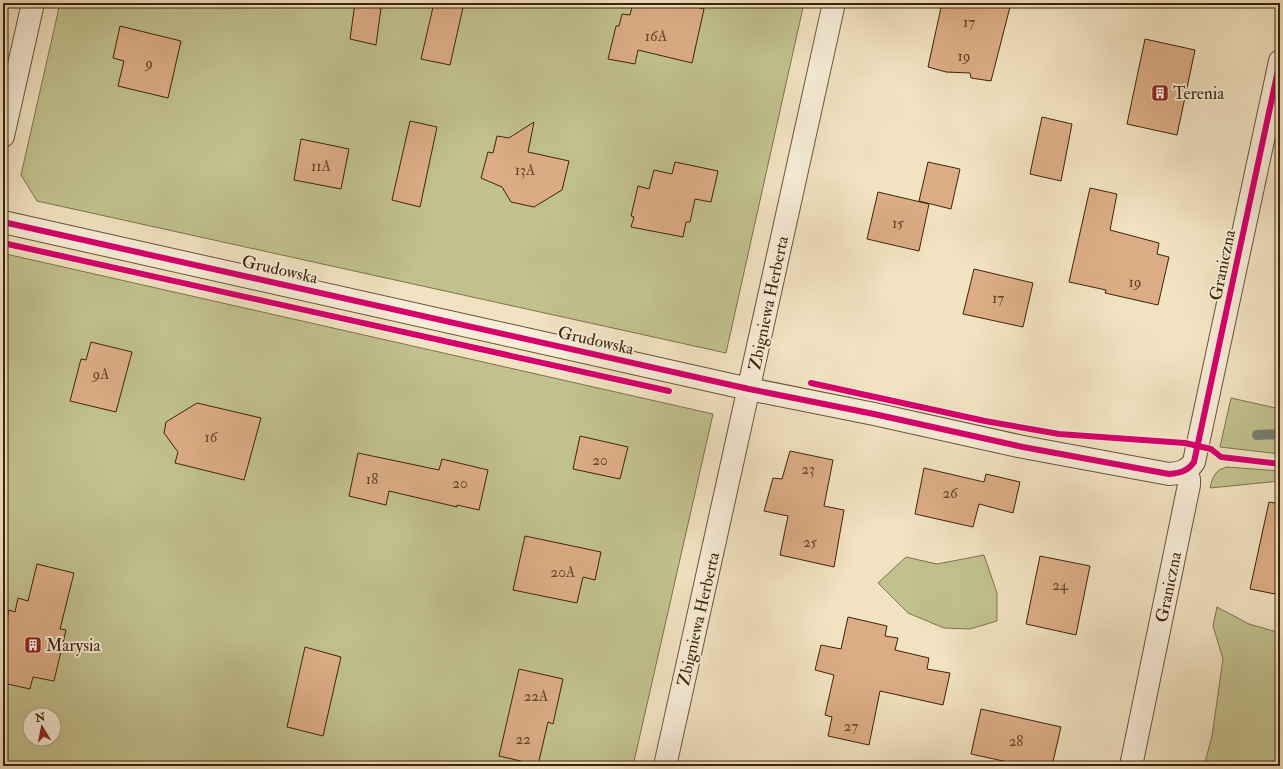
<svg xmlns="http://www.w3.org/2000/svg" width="1283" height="769" font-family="'IM FELL Double Pica',serif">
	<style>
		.green { fill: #c1c18e; stroke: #80724c; fill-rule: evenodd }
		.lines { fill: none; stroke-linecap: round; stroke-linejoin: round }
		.stream { stroke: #767f71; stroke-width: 10 }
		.building { fill: #dcad85; stroke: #3e230a }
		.minor-casing { stroke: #6b5338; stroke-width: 24 }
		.minor { stroke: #f6ecd7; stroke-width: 22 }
		.cycleway-casing { stroke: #f6ecd7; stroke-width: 8 }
		.cycleway { stroke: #d6006c; stroke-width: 6 }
		.labels { text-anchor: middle; stroke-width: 4; stroke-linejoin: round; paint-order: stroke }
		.number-label { font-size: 15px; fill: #664629 }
		.poi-label { font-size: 17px; fill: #3e230a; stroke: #f6ecd7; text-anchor: start }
		.street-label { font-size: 17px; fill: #3e230a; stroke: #f6ecd7 }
	</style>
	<rect width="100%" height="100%" fill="#f1e2c1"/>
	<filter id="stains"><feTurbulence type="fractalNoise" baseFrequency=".005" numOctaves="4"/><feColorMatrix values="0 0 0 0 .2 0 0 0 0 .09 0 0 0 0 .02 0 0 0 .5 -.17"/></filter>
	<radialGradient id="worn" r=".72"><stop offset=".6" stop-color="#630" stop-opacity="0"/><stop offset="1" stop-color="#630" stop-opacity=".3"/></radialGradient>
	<path class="green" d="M 60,3 L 804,3 L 726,353 L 37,201 L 21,175 Z
		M 6,254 L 713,414 L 633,766 L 3,766 L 3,270 ZM 30,715 L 54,715 L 54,739 L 30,739 Z
		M 1231,398 L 1280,409 L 1280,454 L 1220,447 Z
		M 1227,467 L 1280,471 L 1280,481 L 1210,488 C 1213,476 1215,470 1227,467 Z
		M 984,555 L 997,593 L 997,621 L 970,629 L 944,628 L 908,613 L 878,583 L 906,557 L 937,564 Z
		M 1217,607 L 1249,624 L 1280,633 L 1280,766 L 1204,766 L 1212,736 L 1223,659 L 1213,626 Z"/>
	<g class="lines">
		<path class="stream" d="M 1257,435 L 1280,434"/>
	</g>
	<path class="building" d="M 355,3 L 381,8 L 376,45 L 350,39 Z
		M 434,3 L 464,3 L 450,65 L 421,59 Z
		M 633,3 L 679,3 L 704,9 L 692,63 L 638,50 L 635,64 L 608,59 L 616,26 L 619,26 L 622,14 L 630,15 Z
		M 942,3 L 1011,3 L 991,81 L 971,78 L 970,73 L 946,72 L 928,67 Z
		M 120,26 L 181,41 L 168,98 L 118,86 L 124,61 L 113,58 Z
		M 1145,39 L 1195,50 L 1177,135 L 1127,124 Z
		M 1042,117 L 1072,124 L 1061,181 L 1030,174 Z
		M 410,121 L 437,127 L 420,207 L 392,200 Z
		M 534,122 L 528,152 L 569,161 L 562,190 L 534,207 L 511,202 L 502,187 L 481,178 L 488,152 L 493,153 L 497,136 L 509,138 Z
		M 301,139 L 349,149 L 341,189 L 294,180 Z
		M 675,162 L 718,171 L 711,202 L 695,199 L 690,222 L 686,222 L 683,237 L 631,227 L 634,217 L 631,216 L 638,186 L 649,189 L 654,170 L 672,174 Z
		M 928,162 L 960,169 L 951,209 L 919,201 Z
		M 1090,188 L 1117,194 L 1110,230 L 1159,243 L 1157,254 L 1169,257 L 1158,305 L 1105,293 L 1106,290 L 1069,282 Z
		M 878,192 L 929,204 L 919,251 L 867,239 Z
		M 974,269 L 1033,283 L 1023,327 L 963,314 Z
		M 91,342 L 132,352 L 116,412 L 70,401 L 81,359 L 86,360 Z
		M 197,403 L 261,418 L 244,480 L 175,463 L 178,452 L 164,433 L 166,422 Z
		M 580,436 L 628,447 L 620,479 L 573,469 Z
		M 790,451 L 833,460 L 824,506 L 844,510 L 834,567 L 780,555 L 788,516 L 764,511 L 773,478 L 782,479 Z
		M 358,453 L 439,470 L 442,459 L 488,470 L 479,510 L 457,505 L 457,507 L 389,491 L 386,505 L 349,496 Z
		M 924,468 L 984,482 L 986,474 L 1020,482 L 1013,513 L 979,504 L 973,527 L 915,514 Z
		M 1269,502 L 1280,504 L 1280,595 L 1250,589 Z
		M 525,536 L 601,552 L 595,580 L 583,577 L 577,603 L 513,590 Z
		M 1040,556 L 1090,566 L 1076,635 L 1026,624 Z
		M 37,564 L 74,573 L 60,629 L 66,630 L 54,681 L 33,677 L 30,689 L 3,683 L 3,637 L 9,610 L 15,612 L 18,598 L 28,601 Z
		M 848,617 L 887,626 L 885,636 L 898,638 L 895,650 L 929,658 L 927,669 L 950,673 L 943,705 L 880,691 L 869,745 L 828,736 L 832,717 L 825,715 L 834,675 L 815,670 L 821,645 L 841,649 Z
		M 305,647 L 341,657 L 323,736 L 287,727 Z
		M 519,669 L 563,679 L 553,724 L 548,722 L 538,765 L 499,756 Z
		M 981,709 L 1061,727 L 1052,766 L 1026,766 L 971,754 Z"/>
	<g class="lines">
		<defs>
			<path id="minor" d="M 3,136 L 33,3
				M 3,222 L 749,389 L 874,414 L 1023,447 L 1169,474 C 1180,473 1188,471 1194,462 L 1280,61
				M 665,766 L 834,3
				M 1131,766 L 1189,485 L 1189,479 L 1185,471"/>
		</defs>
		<use href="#minor" class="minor-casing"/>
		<use href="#minor" class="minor"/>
		<defs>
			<path id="cycleway" d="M 3,222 L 749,389 L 874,414 L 1023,447 L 1169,474 C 1180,473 1188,471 1194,462 L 1280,61
				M 3,243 L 669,391
				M 811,383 L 985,421 L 1059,434 L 1185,443 L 1211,449 L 1221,457 L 1280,464"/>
		</defs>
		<use href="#cycleway" class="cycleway-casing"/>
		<use href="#cycleway" class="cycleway"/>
	</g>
	<defs>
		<symbol id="building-square" viewBox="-11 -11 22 22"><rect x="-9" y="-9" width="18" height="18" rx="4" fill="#8f2418" stroke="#f6ecd7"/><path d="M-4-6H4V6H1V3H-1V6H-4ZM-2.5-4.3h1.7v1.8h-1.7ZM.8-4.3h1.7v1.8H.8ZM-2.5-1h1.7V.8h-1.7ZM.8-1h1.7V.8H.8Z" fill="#fff"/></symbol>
	</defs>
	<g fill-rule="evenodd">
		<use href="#building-square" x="1150" y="83" width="20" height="20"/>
		<use href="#building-square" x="23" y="635" width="20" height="20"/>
	</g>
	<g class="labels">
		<g class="number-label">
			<text x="969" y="27">17</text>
			<text x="656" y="41">16A</text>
			<text x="964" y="61">19</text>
			<text x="149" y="68">9</text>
			<text x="321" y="171">11A</text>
			<text x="525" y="175">13A</text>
			<text x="898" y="228">15</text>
			<text x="1135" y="287">19</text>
			<text x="998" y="303">17</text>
			<text x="101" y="379">9A</text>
			<text x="211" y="442">16</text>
			<text x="600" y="465">20</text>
			<text x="808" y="474">23</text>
			<text x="372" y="484">18</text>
			<text x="460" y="488">20</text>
			<text x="950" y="498">26</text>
			<text x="810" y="547">25</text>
			<text x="563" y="577">20A</text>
			<text x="1060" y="590">24</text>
			<text x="536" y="701">22A</text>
			<text x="851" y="731">27</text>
			<text x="523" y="744">22</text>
			<text x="1016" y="746">28</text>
		</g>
		<g class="poi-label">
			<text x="1173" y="99">Terenia</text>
			<text x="46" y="651">Marysia</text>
		</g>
		<g class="street-label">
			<text transform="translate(1222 265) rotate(-78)" y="6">Graniczna</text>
			<text transform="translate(280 269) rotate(13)" y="6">Grudowska</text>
			<text transform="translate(768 303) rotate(-78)" y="6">Zbigniewa Herberta</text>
			<text transform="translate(596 340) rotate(13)" y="6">Grudowska</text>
			<text transform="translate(1168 587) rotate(-78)" y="6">Graniczna</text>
			<text transform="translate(698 619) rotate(-77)" y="6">Zbigniewa Herberta</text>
		</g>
	</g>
	<rect width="1283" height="769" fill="none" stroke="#f1e2c1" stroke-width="16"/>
	<rect x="4" y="4" width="1275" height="761" fill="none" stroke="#3e230a" stroke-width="2"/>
	<rect x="8" y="8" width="1267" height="753" fill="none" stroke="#3e230a"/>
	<g transform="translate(42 727) rotate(350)"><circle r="19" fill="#f6ecd7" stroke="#ac9c85"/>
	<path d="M0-3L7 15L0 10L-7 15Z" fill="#8f2418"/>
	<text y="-6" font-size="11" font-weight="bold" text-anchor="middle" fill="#3e230a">N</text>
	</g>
	<rect width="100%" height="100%" filter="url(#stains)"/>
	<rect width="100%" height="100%" fill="url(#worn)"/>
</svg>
